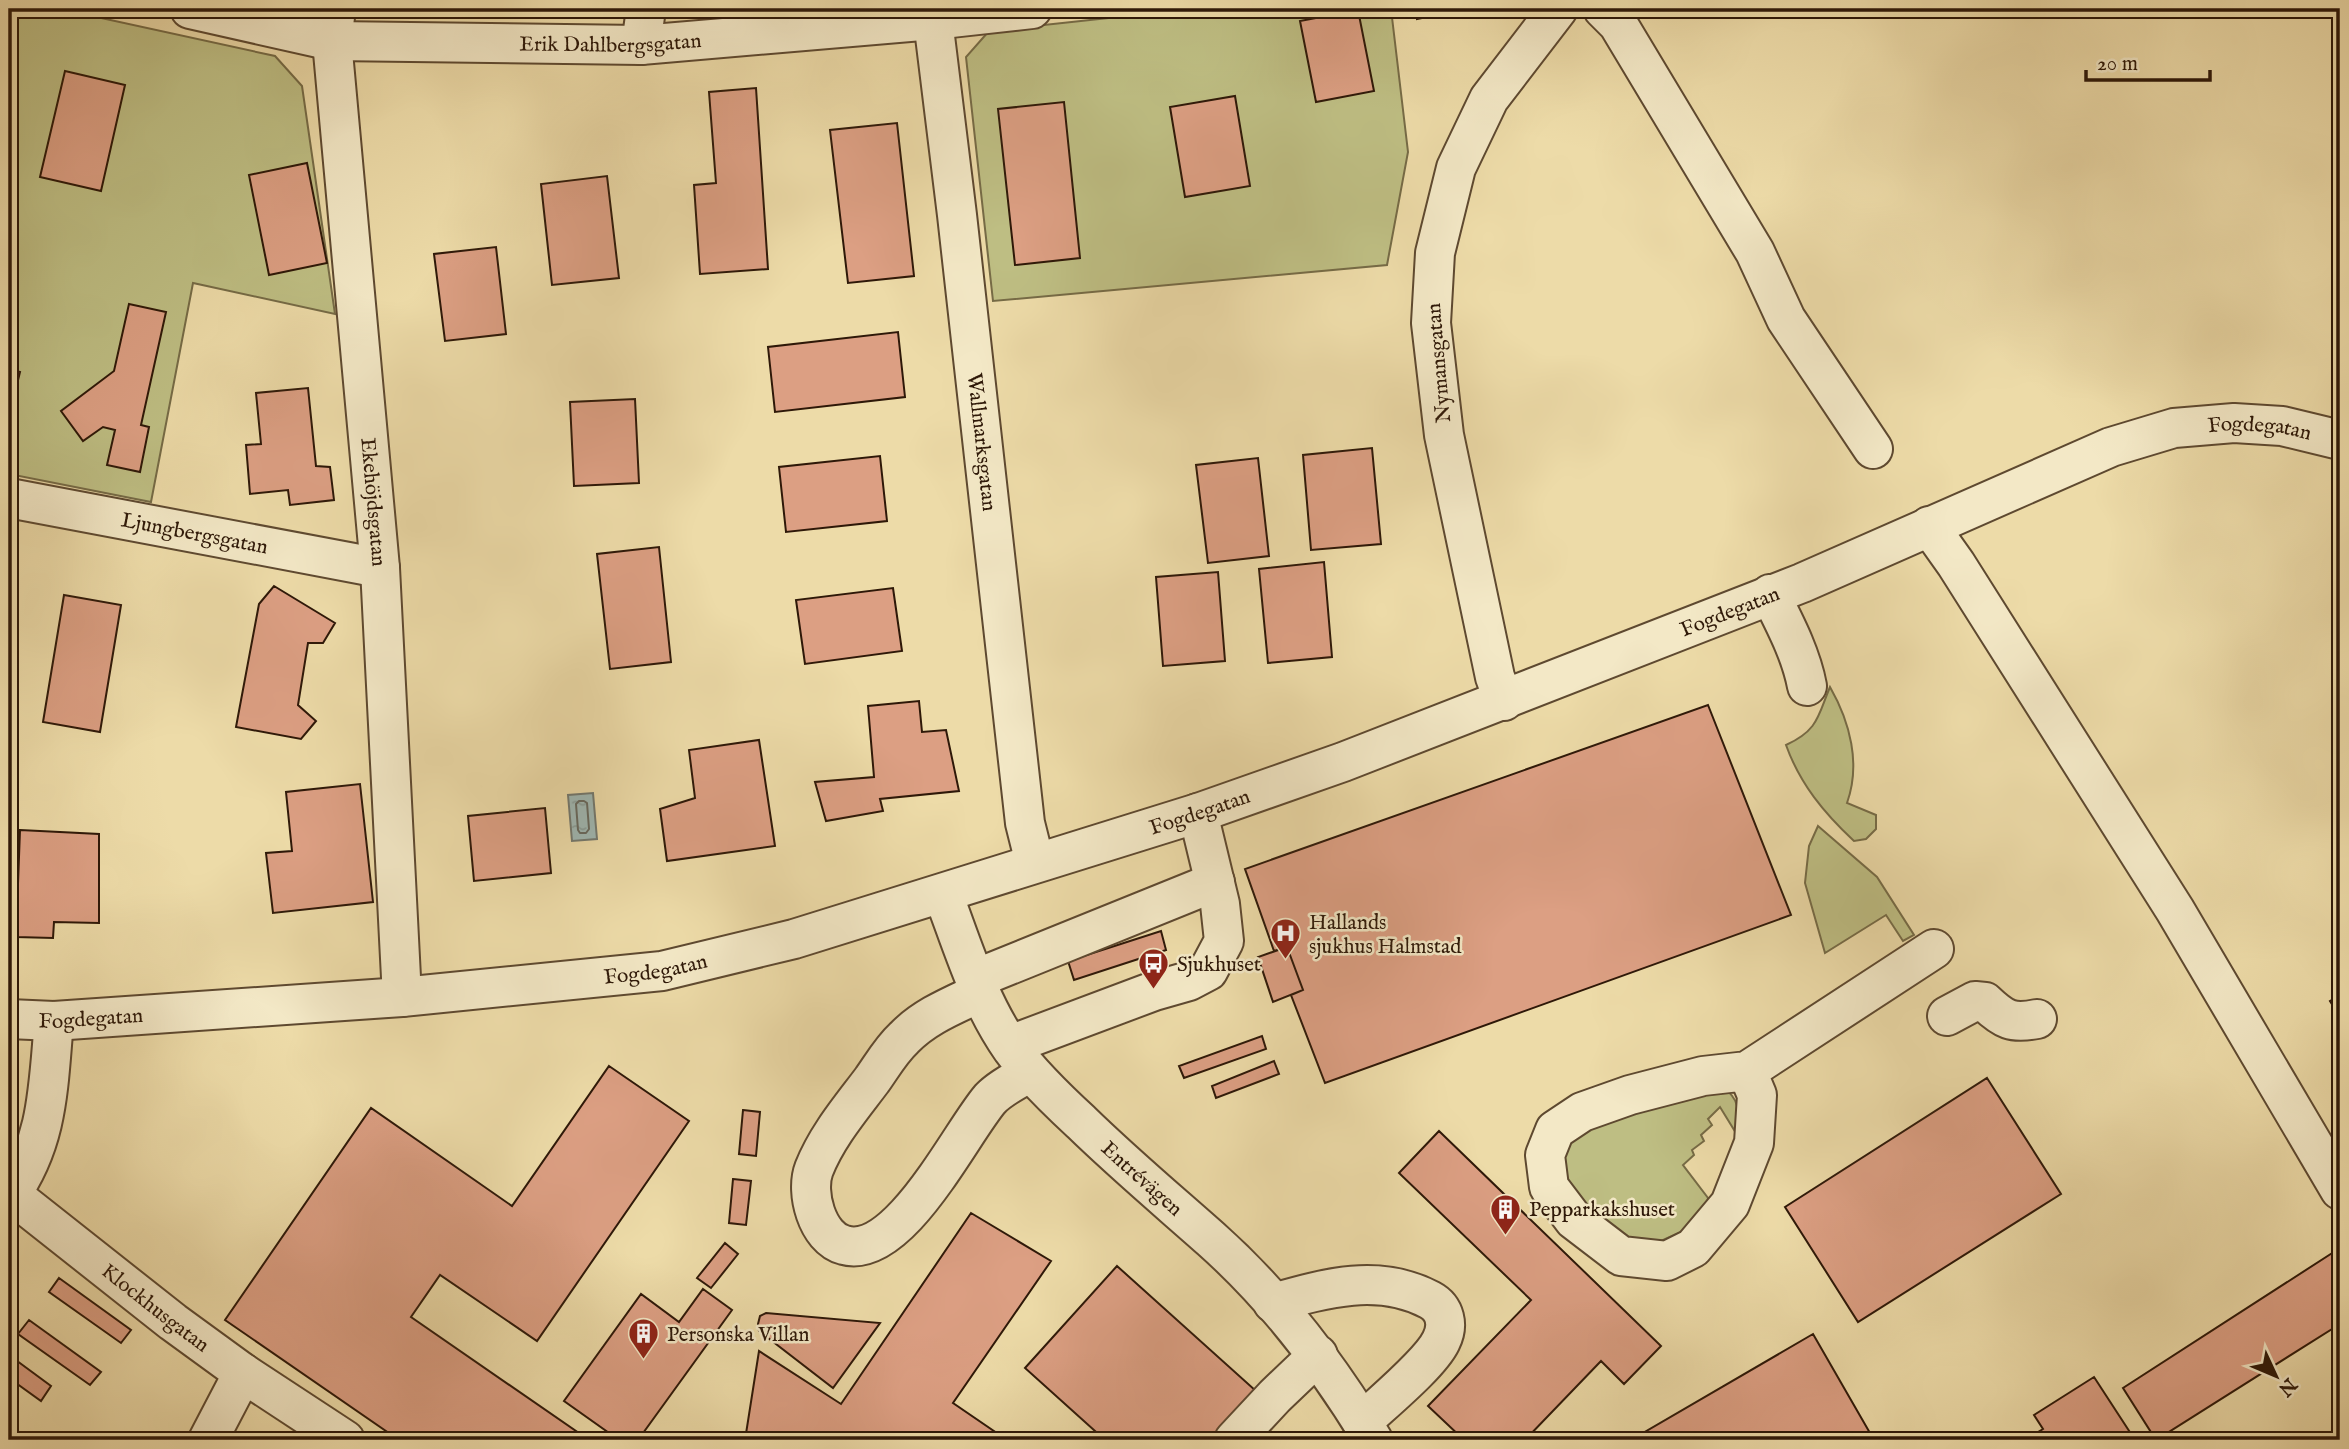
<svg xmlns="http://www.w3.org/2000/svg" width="2349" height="1449" font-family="'IM FELL English',serif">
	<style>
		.green { fill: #bebe83; stroke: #766b46; stroke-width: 2 }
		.water { fill: url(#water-ripples); stroke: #72786f; stroke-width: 2 }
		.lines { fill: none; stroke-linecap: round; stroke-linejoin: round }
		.shore { stroke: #66685e; stroke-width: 2 }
		.building { fill: #dc9f83; stroke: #2e1808; stroke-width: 2 }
		.minor-casing { stroke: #5e4930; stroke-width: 42 }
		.minor { stroke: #f3e8c6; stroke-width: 38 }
		.labels { text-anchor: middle; stroke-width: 5; stroke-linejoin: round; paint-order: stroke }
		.street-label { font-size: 21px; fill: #2e1808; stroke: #f3e8c6 }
		.poi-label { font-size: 21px; fill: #2e1808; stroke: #f3e8c6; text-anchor: start }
	</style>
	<defs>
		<pattern id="water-ripples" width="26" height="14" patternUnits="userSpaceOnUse" patternTransform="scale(1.75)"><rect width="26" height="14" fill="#9fb8b4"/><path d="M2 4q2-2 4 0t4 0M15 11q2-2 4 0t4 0" fill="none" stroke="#899d99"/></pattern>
	</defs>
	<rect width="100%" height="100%" fill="#eddba8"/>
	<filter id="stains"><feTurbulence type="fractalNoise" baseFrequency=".00286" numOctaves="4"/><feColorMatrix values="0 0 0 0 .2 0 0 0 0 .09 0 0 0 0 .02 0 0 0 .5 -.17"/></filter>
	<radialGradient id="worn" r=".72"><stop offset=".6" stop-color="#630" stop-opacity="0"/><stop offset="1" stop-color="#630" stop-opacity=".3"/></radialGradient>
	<path class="green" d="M 9,9 L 60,9 L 275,56 L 302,86 L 335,314 L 193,283 L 151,502 L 9,474 Z
		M 419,9 L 602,9 L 599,12 L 504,18 Z
		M 1192,9 L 1391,9 L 1408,152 L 1387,265 L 993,301 L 966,57 L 989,31 Z
		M 1830,687 C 1850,722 1861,764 1847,803 L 1876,815 L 1876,829 L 1866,839 L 1854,841 C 1824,813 1800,784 1786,745 C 1819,730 1818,715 1830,687 Z
		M 1818,826 L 1877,877 L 1914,935 L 1903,941 L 1886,915 L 1825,953 L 1805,883 L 1809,846 Z
		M 1722,1087 C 1741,1099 1739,1112 1736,1133 L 1720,1107 L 1708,1119 L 1712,1125 L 1701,1135 L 1704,1141 L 1692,1150 L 1694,1155 L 1683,1165 L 1708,1198 L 1706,1211 L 1683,1231 L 1661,1241 L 1641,1244 L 1619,1236 L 1570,1195 L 1556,1152 L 1578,1128 Z"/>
	<path class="water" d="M 593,793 L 597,839 L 572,841 L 568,795 Z"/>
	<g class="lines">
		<path class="shore" d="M 579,801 L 584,801 L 587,803 L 589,829 L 586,833 L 580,833 L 578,830 L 576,804 Z"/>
	</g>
	<path class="building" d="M 1416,9 L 1431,9 L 1432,16 L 1417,19 Z
		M 1358,10 L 1374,91 L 1316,102 L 1300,21 Z
		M 65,71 L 125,85 L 101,191 L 40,177 Z
		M 756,88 L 768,269 L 700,274 L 694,185 L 716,183 L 709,92 Z
		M 1235,96 L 1250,186 L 1185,197 L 1170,107 Z
		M 1064,102 L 1080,258 L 1015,265 L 998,109 Z
		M 897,123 L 914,276 L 848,283 L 830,130 Z
		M 307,163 L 327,263 L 269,275 L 249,175 Z
		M 607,176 L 619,278 L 552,285 L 541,184 Z
		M 496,247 L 506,334 L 445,341 L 434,254 Z
		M 129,304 L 166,312 L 141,425 L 149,427 L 140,472 L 107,465 L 115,430 L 103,427 L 83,441 L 61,411 L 114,371 Z
		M 898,332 L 905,397 L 775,412 L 768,347 Z
		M 9,369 L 20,372 L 9,417 Z
		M 308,388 L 316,466 L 330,467 L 334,500 L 290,505 L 288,490 L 250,494 L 246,445 L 261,444 L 256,393 Z
		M 635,399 L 639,483 L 574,486 L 570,402 Z
		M 1372,448 L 1381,544 L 1311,550 L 1303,455 Z
		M 880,456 L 887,521 L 786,532 L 779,467 Z
		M 1258,458 L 1269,556 L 1208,563 L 1196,465 Z
		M 659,547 L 671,662 L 610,669 L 597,554 Z
		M 1324,562 L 1332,657 L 1268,663 L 1259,569 Z
		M 1218,572 L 1225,661 L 1163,666 L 1156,577 Z
		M 274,586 L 335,623 L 323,643 L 308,643 L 298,705 L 316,721 L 301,739 L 236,727 L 259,604 Z
		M 893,588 L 902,651 L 805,664 L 796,600 Z
		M 64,595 L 121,605 L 100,732 L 43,722 Z
		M 919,701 L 922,732 L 946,730 L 959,791 L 880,799 L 883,811 L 826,821 L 815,782 L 874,777 L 868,706 Z
		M 1708,705 L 1791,915 L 1325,1083 L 1291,995 L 1303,990 L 1287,947 L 1274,951 L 1245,869 Z
		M 759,740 L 775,846 L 667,861 L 660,809 L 695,798 L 689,750 Z
		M 360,784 L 373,902 L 273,913 L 266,853 L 292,851 L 286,792 Z
		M 545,808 L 551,873 L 474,881 L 468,816 Z
		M 20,830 L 99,834 L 99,923 L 54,922 L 53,938 L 16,937 Z
		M 1161,931 L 1166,950 L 1074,980 L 1068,961 Z
		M 1287,947 L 1303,990 L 1273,1002 L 1258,957 Z
		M 2340,995 L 2340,1017 L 2330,1001 Z
		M 1262,1036 L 1266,1049 L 1184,1078 L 1179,1066 Z
		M 1274,1061 L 1279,1074 L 1216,1098 L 1212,1086 Z
		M 609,1066 L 689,1121 L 537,1341 L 440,1275 L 411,1317 L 589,1440 L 399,1440 L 225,1320 L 371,1108 L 512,1206 Z
		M 1987,1078 L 2061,1194 L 1858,1322 L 1785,1207 Z
		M 743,1110 L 760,1112 L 756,1156 L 739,1154 Z
		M 1439,1131 L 1661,1346 L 1624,1384 L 1601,1361 L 1525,1440 L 1464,1440 L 1428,1406 L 1531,1300 L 1399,1173 Z
		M 733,1179 L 751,1181 L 746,1225 L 729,1223 Z
		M 971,1213 L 1051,1261 L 953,1403 L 1007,1440 L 745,1440 L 759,1351 L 841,1404 Z
		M 725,1243 L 738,1254 L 711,1288 L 697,1278 Z
		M 2340,1248 L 2340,1324 L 2156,1440 L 2123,1388 Z
		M 1117,1266 L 1256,1391 L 1212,1440 L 1105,1440 L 1025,1368 Z
		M 59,1278 L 131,1330 L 121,1343 L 49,1292 Z
		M 703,1289 L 732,1310 L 638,1440 L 619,1440 L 564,1401 L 641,1294 L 679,1322 Z
		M 766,1313 L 880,1323 L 833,1388 L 759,1331 L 758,1324 L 760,1316 Z
		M 29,1320 L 101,1372 L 90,1385 L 18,1334 Z
		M 1813,1334 L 1874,1440 L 1631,1440 Z
		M 9,1355 L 51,1386 L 41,1401 L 9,1378 Z
		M 2094,1377 L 2135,1440 L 2025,1440 L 2043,1429 L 2034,1415 Z"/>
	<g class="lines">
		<defs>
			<g id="minor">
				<path id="s1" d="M 190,9 L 332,41 L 641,45 L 933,20 L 1032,9"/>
				<path id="s2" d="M 336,9 L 332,41 L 380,568 L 402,997"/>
				<path d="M 1603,9 L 1618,24 L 1755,252 L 1786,319 L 1873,449"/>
				<path id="s3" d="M 933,20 L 957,215 L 1025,823 L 1035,863"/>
				<path d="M 641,45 L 646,9"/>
				<path id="s4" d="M 9,498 L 380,568"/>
				<path d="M 1929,526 L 1956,564 L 2175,910 L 2340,1190"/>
				<path d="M 1770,594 C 1785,624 1801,654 1807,686"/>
				<path d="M 1504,701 L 1495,677 L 1444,435 L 1431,323 L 1435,253 L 1456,168 L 1489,99 L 1558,9"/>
				<path id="s5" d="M 943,894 C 963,947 979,1002 1012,1049 C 1032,1076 1056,1099 1081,1122 C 1123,1163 1167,1200 1211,1239 C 1275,1296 1329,1367 1373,1440"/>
				<path d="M 975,979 L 1215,882"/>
				<path d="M 981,992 C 954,1005 925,1016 904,1038 C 891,1050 882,1066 872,1080 C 851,1108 827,1136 814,1169 C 805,1192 817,1238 844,1245 C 899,1261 960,1134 990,1099 C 1000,1088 1017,1080 1030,1072"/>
				<path d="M 1947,1016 L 1975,1001 L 1985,1002 C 2004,1020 2012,1024 2037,1019"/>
				<path id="s6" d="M 9,1019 L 54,1021 L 402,997 L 662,971 L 794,939 L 1198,813 L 1343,762 L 1802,583 L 2111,447 L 2174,428 L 2234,423 L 2282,426 L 2340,440"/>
				<path d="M 1010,1045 L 1154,991 L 1189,981 L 1208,971 L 1224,941 L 1220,904 L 1198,813"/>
				<path d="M 1747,1071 L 1757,1095 L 1754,1143 L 1730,1204 L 1693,1248 L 1667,1261 L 1621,1256 L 1574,1220 L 1549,1187 L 1545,1155 L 1555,1130 L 1582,1112 L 1630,1095 L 1703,1076 L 1747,1071 L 1934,949"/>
				<path id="s7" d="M 11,1194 L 173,1322 L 243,1373 L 208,1440"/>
				<path d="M 9,1197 C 49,1141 48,1087 54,1021"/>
				<path d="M 1273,1303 C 1326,1288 1379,1273 1430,1300 C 1445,1308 1449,1325 1441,1341 C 1430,1364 1382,1403 1362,1422"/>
				<path d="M 243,1373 L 345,1440"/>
				<path d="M 1234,1440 L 1275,1396 L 1318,1355"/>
			</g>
		</defs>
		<use href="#minor" class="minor-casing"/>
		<use href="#minor" class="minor"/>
	</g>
	<defs>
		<symbol id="hospital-pin" viewBox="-11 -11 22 30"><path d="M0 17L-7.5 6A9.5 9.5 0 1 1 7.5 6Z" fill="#8f2418" stroke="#f3e8c6"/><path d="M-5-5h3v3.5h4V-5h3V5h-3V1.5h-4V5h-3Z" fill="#fff"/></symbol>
		<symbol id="bus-pin" viewBox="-11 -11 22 30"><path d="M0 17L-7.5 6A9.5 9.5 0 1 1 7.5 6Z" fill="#8f2418" stroke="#f3e8c6"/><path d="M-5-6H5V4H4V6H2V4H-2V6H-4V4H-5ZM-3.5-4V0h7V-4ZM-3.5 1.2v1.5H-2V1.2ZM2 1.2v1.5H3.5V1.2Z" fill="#fff"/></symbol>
		<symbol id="building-pin" viewBox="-11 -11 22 30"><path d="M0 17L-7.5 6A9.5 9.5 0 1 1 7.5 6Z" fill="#8f2418" stroke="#f3e8c6"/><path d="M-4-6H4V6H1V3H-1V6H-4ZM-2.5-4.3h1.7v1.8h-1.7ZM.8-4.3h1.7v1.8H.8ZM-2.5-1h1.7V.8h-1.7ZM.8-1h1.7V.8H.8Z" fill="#fff"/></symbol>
	</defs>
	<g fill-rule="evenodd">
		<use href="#hospital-pin" x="1268" y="916" width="35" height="47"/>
		<use href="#bus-pin" x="1136" y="946" width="35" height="47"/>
		<use href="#building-pin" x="1488" y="1192" width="35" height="47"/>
		<use href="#building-pin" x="626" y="1316" width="35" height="47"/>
	</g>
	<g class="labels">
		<g class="street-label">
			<text dy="7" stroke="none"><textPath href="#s1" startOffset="424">Erik Dahlbergsgatan</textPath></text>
			<text transform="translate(1438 363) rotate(-95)" y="7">Nymansgatan</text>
			<text dy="7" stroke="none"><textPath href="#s6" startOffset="2350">Fogdegatan</textPath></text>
			<text dy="7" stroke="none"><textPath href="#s3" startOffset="425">Wallmarksgatan</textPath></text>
			<text dy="7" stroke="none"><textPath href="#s2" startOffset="495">Ekehöjdsgatan</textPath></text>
			<text dy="7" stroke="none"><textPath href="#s4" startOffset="189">Ljungbergsgatan</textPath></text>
			<text dy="7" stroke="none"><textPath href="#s6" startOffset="1783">Fogdegatan</textPath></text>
			<text dy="7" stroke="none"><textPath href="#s6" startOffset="1216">Fogdegatan</textPath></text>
			<text dy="7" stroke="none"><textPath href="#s6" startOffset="649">Fogdegatan</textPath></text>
			<text dy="7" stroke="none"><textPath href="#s6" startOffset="82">Fogdegatan</textPath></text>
			<text dy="7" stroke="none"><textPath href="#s5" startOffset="354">Entrévägen</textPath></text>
			<text dy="7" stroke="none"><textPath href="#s7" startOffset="184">Klockhusgatan</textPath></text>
		</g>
		<g class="poi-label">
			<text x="1309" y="929">Hallands<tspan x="1309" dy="24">sjukhus Halmstad</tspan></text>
			<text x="1177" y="971">Sjukhuset</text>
			<text x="1529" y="1216">Pepparkakshuset</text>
			<text x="667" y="1341">Personska Villan</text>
		</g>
	</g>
	<rect width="2349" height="1449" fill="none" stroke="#eddba8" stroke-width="35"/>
	<rect x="10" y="10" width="2328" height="1428" fill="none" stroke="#2e1808" stroke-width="3.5"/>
	<rect x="18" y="18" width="2314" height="1414" fill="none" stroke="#2e1808" stroke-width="2"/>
	<g transform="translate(2276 1376) rotate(134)" stroke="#f3e8c6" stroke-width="5" paint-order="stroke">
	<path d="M0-5L12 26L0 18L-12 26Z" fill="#2e1808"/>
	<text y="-10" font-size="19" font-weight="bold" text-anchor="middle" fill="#2e1808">N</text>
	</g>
	<path d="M2086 70v10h124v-10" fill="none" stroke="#2e1808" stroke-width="3.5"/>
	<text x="2097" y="70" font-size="21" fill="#2e1808" stroke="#f3e8c6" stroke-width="5" paint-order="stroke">20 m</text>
	<rect width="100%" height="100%" filter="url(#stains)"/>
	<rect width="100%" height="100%" fill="url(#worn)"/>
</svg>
